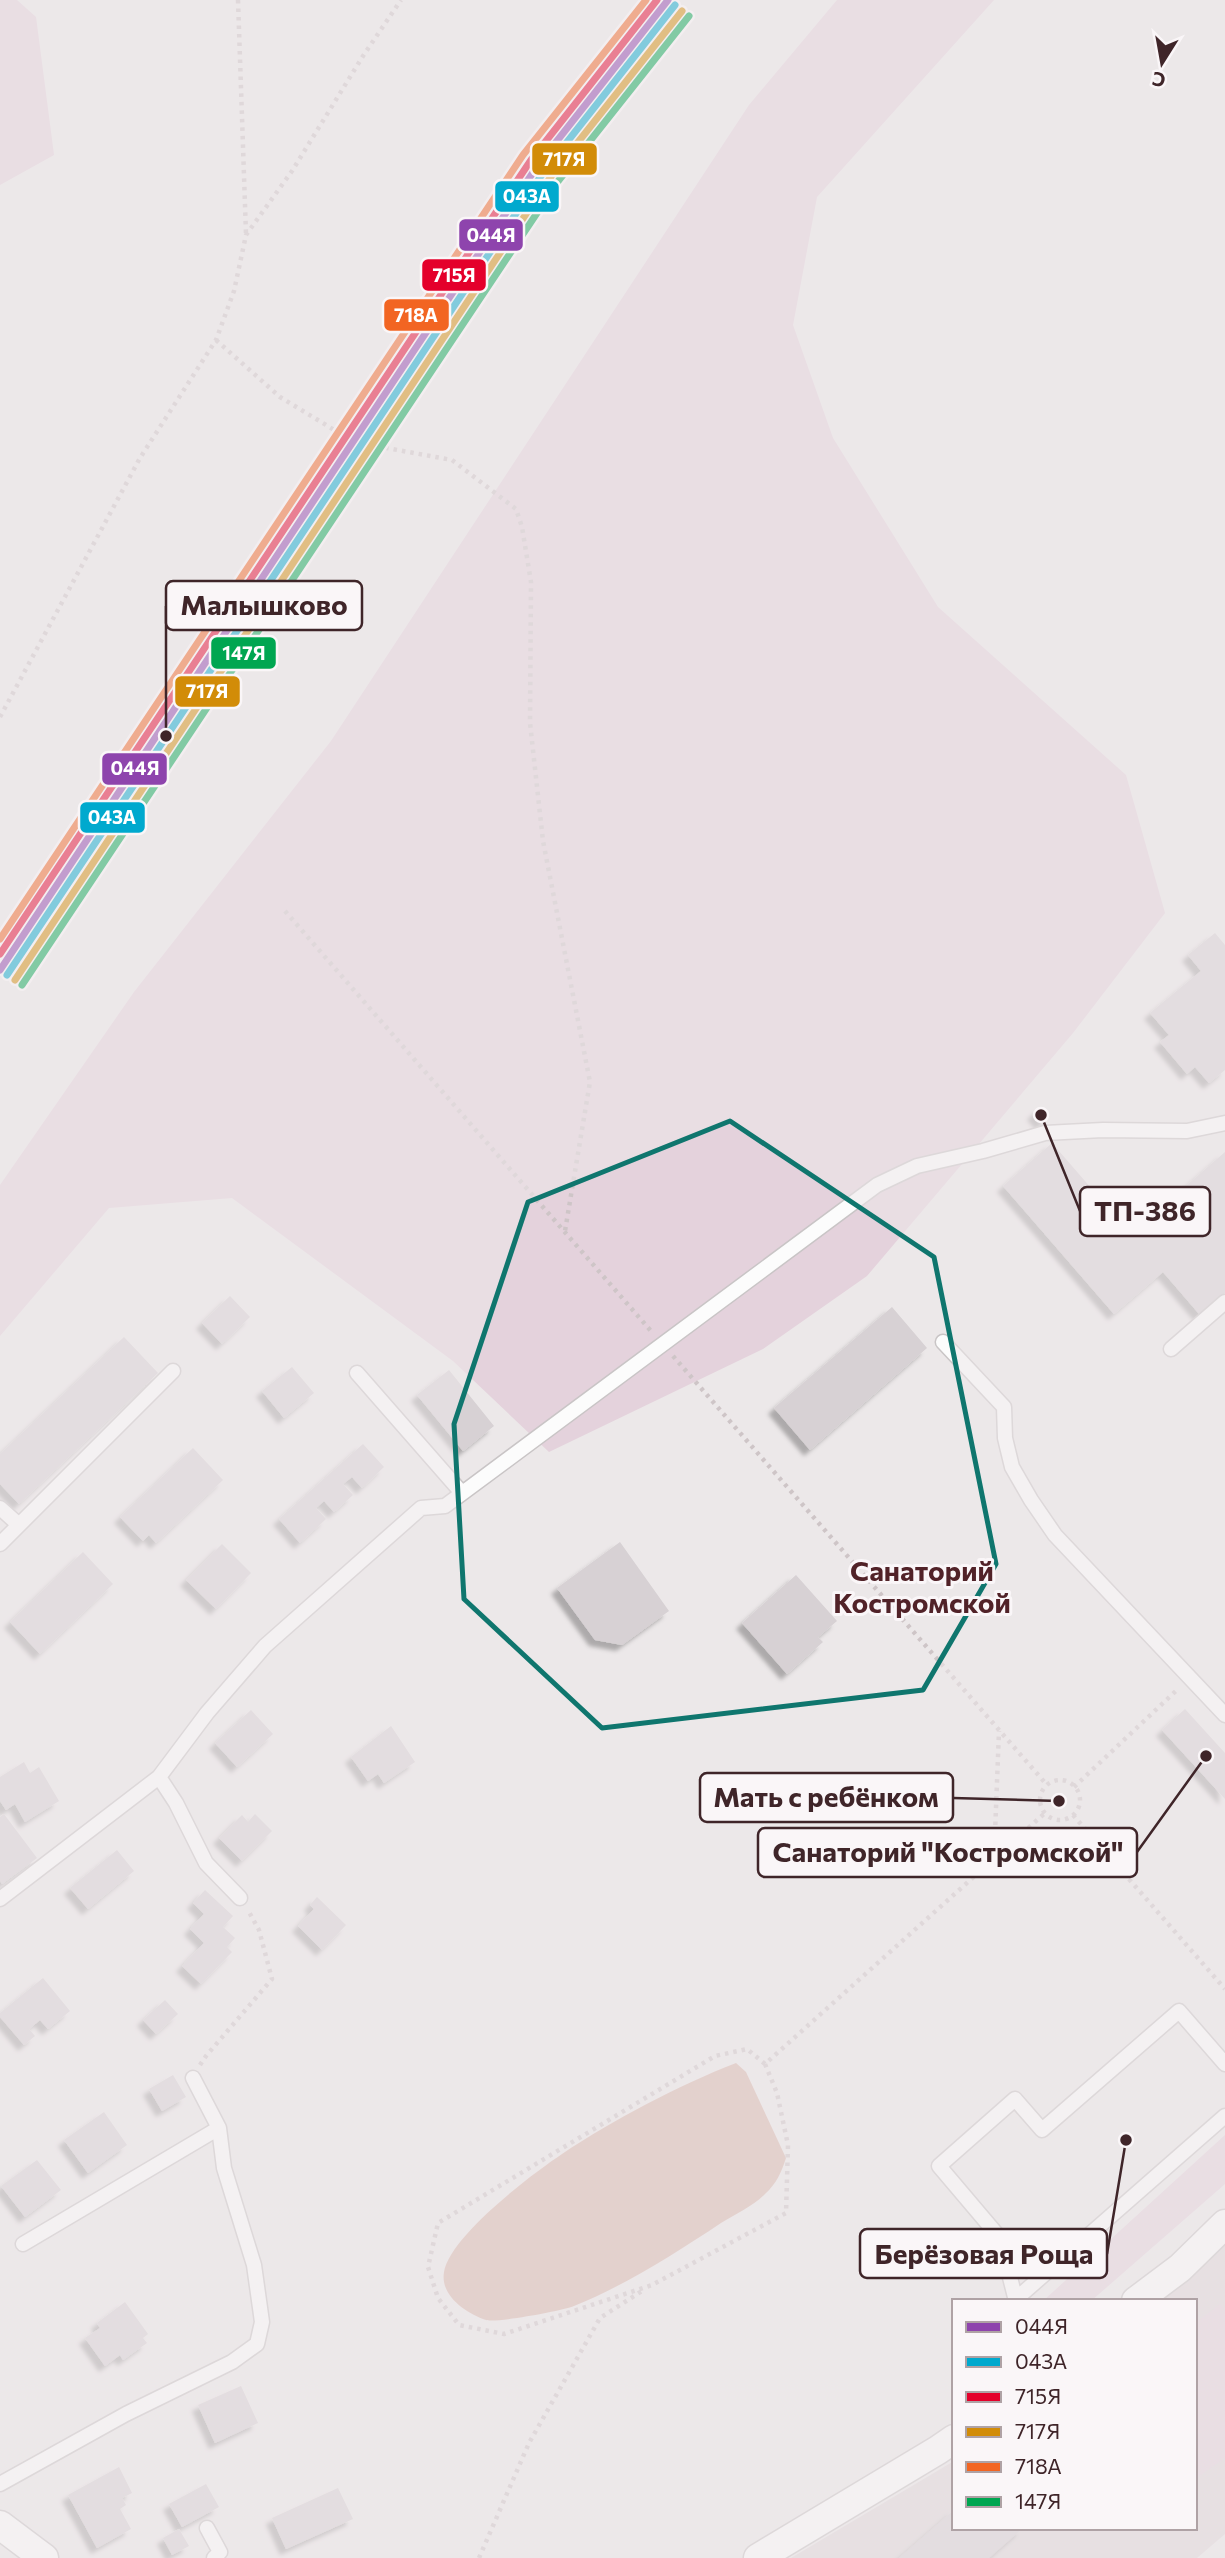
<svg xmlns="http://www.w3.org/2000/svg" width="1225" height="2558" font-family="Commissioner,sans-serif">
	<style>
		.built { fill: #dfd8da }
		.green { fill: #e4d2dc }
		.water { fill: #d8b7ac }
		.building { fill: #d7d1d4; filter: url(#shadow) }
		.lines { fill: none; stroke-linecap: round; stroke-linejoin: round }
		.service-casing { stroke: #c9c5c6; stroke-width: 17 }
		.minor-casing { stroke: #c9c5c6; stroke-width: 31 }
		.path { stroke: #cec5c7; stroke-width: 4.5; stroke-dasharray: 3.5 5; stroke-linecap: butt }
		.service { stroke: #fcfcfc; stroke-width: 14 }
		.minor { stroke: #fcfcfc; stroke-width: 28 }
		.rail-1-casing { stroke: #faf6f8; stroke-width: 12 }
		.rail-2-casing { stroke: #faf6f8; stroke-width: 12 }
		.rail-3-casing { stroke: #faf6f8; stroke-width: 12 }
		.rail-4-casing { stroke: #faf6f8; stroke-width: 12 }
		.rail-5-casing { stroke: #faf6f8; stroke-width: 12 }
		.rail-6-casing { stroke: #faf6f8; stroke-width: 12 }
		.rail-1 { stroke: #8e44ad; stroke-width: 7 }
		.rail-2 { stroke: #00a9ce; stroke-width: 7 }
		.rail-3 { stroke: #e4002b; stroke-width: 7 }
		.rail-4 { stroke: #d28c08; stroke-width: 7 }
		.rail-5 { stroke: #f26522; stroke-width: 7 }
		.rail-6 { stroke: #00a651; stroke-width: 7 }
		.marked { fill: none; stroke: #0f766e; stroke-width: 5; stroke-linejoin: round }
		.labels { text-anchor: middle; stroke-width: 6; stroke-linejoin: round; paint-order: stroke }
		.neighbourhood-label { font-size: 28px; font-weight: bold; fill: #512228; stroke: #faf6f8 }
		.leader { fill: none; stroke: #3f2529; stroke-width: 2.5 }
		.callout-dot { fill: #3f2529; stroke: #faf6f8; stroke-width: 2.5 }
		.callout { fill: #faf6f8; stroke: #3f2529; stroke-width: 2.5 }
		.callout-label { font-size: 28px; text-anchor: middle; font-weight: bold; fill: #3f2529 }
		.line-badge { stroke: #faf6f8; stroke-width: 2.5 }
		.badge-label { font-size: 19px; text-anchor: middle; font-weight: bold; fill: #fff }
	</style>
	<defs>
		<filter id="shadow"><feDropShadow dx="-6" dy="6" stdDeviation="2" flood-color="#0004"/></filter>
	</defs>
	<rect width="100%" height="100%" fill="#ece8e9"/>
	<path class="built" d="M 1225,2242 L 1225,2534 L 1197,2558 L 791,2558 L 954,2461 L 954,2528 L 1195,2528 L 1195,2301 L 1158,2301 Z"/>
	<path class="green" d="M 0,0 L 17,0 L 36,17 L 54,155 L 0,185 Z
		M 837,0 L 994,0 L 817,197 L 793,325 L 833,438 L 938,607 L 1126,775 L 1165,913 L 1073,1033 L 867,1276 L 763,1349 L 549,1452 L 453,1361 L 232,1198 L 109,1208 L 0,1336 L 0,1185 L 134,992 L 331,741 L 749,105 Z
		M 1225,2135 L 1225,2184 L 1091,2301 L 1043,2301 Z
		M 1220,2304 L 1225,2310 L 1225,2458 L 1195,2479 L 1195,2323 Z"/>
	<path class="water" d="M 736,2063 L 746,2072 L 786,2158 C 781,2173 777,2183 765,2194 C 753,2206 736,2214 721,2223 C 676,2253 624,2286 574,2306 C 562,2311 496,2323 486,2320 C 466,2313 440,2296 444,2272 C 450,2236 532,2174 562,2154 C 613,2120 679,2085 736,2063 Z"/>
	<path class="building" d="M 1215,933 L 1225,945 L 1225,1070 L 1209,1083 L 1195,1067 L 1187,1074 L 1160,1042 L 1169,1035 L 1150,1013 L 1201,971 L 1188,955 Z
		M 1040,1107 L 1049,1116 L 1042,1124 L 1033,1114 Z
		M 1052,1143 L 1131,1234 L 1225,1152 L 1225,1293 L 1200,1315 L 1163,1272 L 1114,1314 L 1003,1186 Z
		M 230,1296 L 250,1317 L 222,1344 L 202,1323 Z
		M 892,1307 L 927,1348 L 810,1450 L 774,1408 Z
		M 124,1337 L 158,1373 L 19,1504 L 0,1484 L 0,1454 Z
		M 292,1367 L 314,1393 L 284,1418 L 262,1391 Z
		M 449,1370 L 494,1426 L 463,1451 L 417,1395 Z
		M 363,1444 L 384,1467 L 362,1488 L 352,1477 L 343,1484 L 353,1495 L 334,1512 L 324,1501 L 316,1508 L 326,1519 L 300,1543 L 279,1519 Z
		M 193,1448 L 223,1480 L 156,1543 L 149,1535 L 143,1541 L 120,1517 Z
		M 620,1542 L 669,1611 L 622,1645 L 595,1640 L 557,1588 Z
		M 222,1544 L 251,1573 L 216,1609 L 186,1580 Z
		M 83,1552 L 113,1584 L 40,1654 L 10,1622 Z
		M 796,1575 L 837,1621 L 818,1637 L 823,1642 L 787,1674 L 742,1623 Z
		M 1185,1709 L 1225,1753 L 1225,1799 L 1162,1730 Z
		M 251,1710 L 273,1734 L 237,1767 L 215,1743 Z
		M 391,1726 L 415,1762 L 384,1783 L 378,1774 L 368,1781 L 351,1757 Z
		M 24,1762 L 30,1773 L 39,1767 L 59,1801 L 25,1822 L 15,1804 L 6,1810 L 0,1801 L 0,1777 Z
		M 4,1814 L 37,1858 L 2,1884 L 0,1881 L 0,1817 Z
		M 255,1814 L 272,1831 L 242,1861 L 219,1838 L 242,1815 L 248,1822 Z
		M 117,1850 L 134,1871 L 88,1909 L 70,1888 Z
		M 205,1890 L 233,1916 L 223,1927 L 235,1938 L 227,1947 L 232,1952 L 201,1984 L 182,1966 L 204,1943 L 190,1929 L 204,1914 L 193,1903 Z
		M 317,1897 L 346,1925 L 322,1950 L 298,1926 L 314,1909 L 310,1905 Z
		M 43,1978 L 70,2011 L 48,2029 L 40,2020 L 29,2029 L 35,2036 L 24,2045 L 0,2017 L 0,2013 Z
		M 165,2000 L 178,2014 L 156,2034 L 143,2020 Z
		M 173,2075 L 186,2097 L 162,2111 L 149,2089 Z
		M 104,2112 L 127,2145 L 88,2173 L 64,2140 Z
		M 37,2160 L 61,2190 L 25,2217 L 1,2186 Z
		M 125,2302 L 148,2334 L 143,2338 L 147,2343 L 123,2360 L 120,2355 L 105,2366 L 85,2338 L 100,2328 L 97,2323 Z
		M 241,2386 L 258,2423 L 215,2443 L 198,2405 Z
		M 119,2467 L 132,2493 L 122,2498 L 126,2505 L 120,2509 L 131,2529 L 97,2548 L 68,2495 Z
		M 206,2484 L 219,2507 L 182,2527 L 169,2504 Z
		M 338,2488 L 353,2519 L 286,2549 L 272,2518 Z
		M 954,2510 L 954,2528 L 1023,2528 L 989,2558 L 899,2558 Z
		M 179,2529 L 189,2546 L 172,2555 L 163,2538 Z"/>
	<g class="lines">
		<defs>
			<path id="service" d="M 943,1342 L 1004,1407 L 1005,1438 L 1012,1467 L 1031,1500 L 1055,1535 L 1225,1715
				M 1171,1349 L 1225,1302
				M 357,1373 L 462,1493
				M 0,1508 L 18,1524
				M 0,1544 L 173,1371
				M 159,1777 L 176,1803 L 206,1863 L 240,1898
				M 0,1899 L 159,1777 L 207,1713 L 265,1646 L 421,1508 L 445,1506 L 877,1185 L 917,1166 L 983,1151 L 1045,1133 L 1103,1130 L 1187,1131 L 1225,1123
				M 23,2244 L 219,2128
				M 1016,2299 L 1225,2116
				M 1016,2301 L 1000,2238 L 939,2166 L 1015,2099 L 1042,2130 L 1179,2011 L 1225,2064
				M 0,2484 L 126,2414 L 232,2362 L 257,2344 L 262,2322 L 254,2265 L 224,2168 L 219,2128 L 193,2078
				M 207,2528 L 220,2552 L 214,2558"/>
			<path id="minor" d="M 1136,2301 L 1180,2268 L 1225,2224
				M 0,2525 L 44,2558
				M 758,2558 L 938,2450 L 954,2439"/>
		</defs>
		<use href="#service" class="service-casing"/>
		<use href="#minor" class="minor-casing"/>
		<path class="path" d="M 238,0 L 246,234
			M 216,340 L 280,397 L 354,442 L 452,460 L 516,509 L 522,527 L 531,582 L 530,723 L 543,841 L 590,1082 L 565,1231
			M 0,717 L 140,458 L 216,340 L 234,291 L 246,235 L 292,171 L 363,56 L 401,0
			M 285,911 L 651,1331
			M 673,1356 L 1047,1785
			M1040 1800a20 20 0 1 1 40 0a20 20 0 1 1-40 0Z
			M 1074,1787 L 1179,1688
			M 1073,1815 L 1225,1989
			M 994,1859 L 999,1731
			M 765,2064 L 747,2049 L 715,2056 L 438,2223 L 428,2267 L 438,2298 L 459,2325 L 504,2334 L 652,2285 L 786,2213 L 788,2145 L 777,2093 L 765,2064 L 1045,1813
			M 200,2065 L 206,2056 L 272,1979 L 259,1930 L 249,1912
			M 479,2558 L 529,2443 L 600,2318 L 645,2289"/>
		<use href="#service" class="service"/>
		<use href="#minor" class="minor"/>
		<defs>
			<path id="rail-1" d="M 0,970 L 538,165 L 668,0"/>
			<path id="rail-2" d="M 7,975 L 545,170 L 675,5"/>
			<path id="rail-3" d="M 0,954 L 531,160 L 657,0"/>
			<path id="rail-4" d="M 15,980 L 552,175 L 682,11"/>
			<path id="rail-5" d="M 0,939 L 523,155 L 646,0"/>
			<path id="rail-6" d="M 22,985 L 559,180 L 689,16"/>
		</defs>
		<use href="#rail-1" class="rail-1-casing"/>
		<use href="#rail-2" class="rail-2-casing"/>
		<use href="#rail-3" class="rail-3-casing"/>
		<use href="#rail-4" class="rail-4-casing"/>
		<use href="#rail-5" class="rail-5-casing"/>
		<use href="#rail-6" class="rail-6-casing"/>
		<use href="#rail-1" class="rail-1"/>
		<use href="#rail-2" class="rail-2"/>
		<use href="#rail-3" class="rail-3"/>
		<use href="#rail-4" class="rail-4"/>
		<use href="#rail-5" class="rail-5"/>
		<use href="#rail-6" class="rail-6"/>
	</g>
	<path d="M0 0H1225V2558H0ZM 730,1121 L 934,1257 L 996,1564 L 923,1690 L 602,1728 L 464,1599 L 454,1424 L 528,1202 Z" fill="#ece8e9" fill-opacity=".55" fill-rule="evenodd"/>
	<path class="marked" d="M 730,1121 L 934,1257 L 996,1564 L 923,1690 L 602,1728 L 464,1599 L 454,1424 L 528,1202 Z"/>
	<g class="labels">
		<g class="neighbourhood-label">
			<text x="922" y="1581">Санаторий<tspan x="922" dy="32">Костромской</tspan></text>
		</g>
	</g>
	<path class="leader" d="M166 736L166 606M1041 1115L1080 1211M1059 1801L953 1798M1206 1756L1137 1852M1126 2140L1107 2254"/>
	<g class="callout-dot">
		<circle cx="166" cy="736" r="7"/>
		<circle cx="1041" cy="1115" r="7"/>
		<circle cx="1059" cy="1801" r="7"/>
		<circle cx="1206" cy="1756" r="7"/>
		<circle cx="1126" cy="2140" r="7"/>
	</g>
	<g class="callout">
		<rect x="166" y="581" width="196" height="49" rx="7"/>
		<rect x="1080" y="1187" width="130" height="49" rx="7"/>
		<rect x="700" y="1773" width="253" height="49" rx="7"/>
		<rect x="758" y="1828" width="379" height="49" rx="7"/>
		<rect x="860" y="2229" width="247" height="49" rx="7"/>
	</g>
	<g class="callout-label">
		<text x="264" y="615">Малышково</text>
		<text x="1145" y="1221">ТП-386</text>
		<text x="826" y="1807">Мать с ребёнком</text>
		<text x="948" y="1862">Санаторий "Костромской"</text>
		<text x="984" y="2264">Берёзовая Роща</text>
	</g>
	<g class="line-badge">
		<rect x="531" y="142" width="67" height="34" rx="7" fill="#d28c08"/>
		<rect x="494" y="180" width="66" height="33" rx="7" fill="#00a9ce"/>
		<rect x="458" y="218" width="66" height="34" rx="7" fill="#8e44ad"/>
		<rect x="421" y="258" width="66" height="34" rx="7" fill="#e4002b"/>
		<rect x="383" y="298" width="67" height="34" rx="7" fill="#f26522"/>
		<rect x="210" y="636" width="67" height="34" rx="7" fill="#00a651"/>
		<rect x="174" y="675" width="67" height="33" rx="7" fill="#d28c08"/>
		<rect x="101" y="752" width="67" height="34" rx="7" fill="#8e44ad"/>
		<rect x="79" y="801" width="67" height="33" rx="7" fill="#00a9ce"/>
	</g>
	<g class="badge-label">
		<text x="564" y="166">717Я</text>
		<text x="527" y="203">043А</text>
		<text x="491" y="242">044Я</text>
		<text x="454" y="282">715Я</text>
		<text x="416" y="322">718А</text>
		<text x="244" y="660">147Я</text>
		<text x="207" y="698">717Я</text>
		<text x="135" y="775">044Я</text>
		<text x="112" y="824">043А</text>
	</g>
	<rect x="952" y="2299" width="245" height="231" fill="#faf6f8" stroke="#afa2a5" stroke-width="2"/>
	<rect x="966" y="2322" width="35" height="10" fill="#8e44ad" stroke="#afa2a5" stroke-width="2"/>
	<text x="1015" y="2334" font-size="21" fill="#3f2529">044Я</text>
	<rect x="966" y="2357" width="35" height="10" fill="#00a9ce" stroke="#afa2a5" stroke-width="2"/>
	<text x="1015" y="2369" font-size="21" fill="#3f2529">043А</text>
	<rect x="966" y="2392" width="35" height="10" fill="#e4002b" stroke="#afa2a5" stroke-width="2"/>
	<text x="1015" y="2404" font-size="21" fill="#3f2529">715Я</text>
	<rect x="966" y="2427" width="35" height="10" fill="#d28c08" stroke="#afa2a5" stroke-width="2"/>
	<text x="1015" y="2439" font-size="21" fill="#3f2529">717Я</text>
	<rect x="966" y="2462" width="35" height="10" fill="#f26522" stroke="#afa2a5" stroke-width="2"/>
	<text x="1015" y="2474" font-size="21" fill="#3f2529">718А</text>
	<rect x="966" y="2497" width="35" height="10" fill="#00a651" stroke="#afa2a5" stroke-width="2"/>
	<text x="1015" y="2509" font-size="21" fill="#3f2529">147Я</text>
	<g transform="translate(1162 63) rotate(191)" stroke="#faf6f8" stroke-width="5" paint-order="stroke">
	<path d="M0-5L12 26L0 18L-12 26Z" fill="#3f2529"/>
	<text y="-10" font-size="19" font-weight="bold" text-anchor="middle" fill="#3f2529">С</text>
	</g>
</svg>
